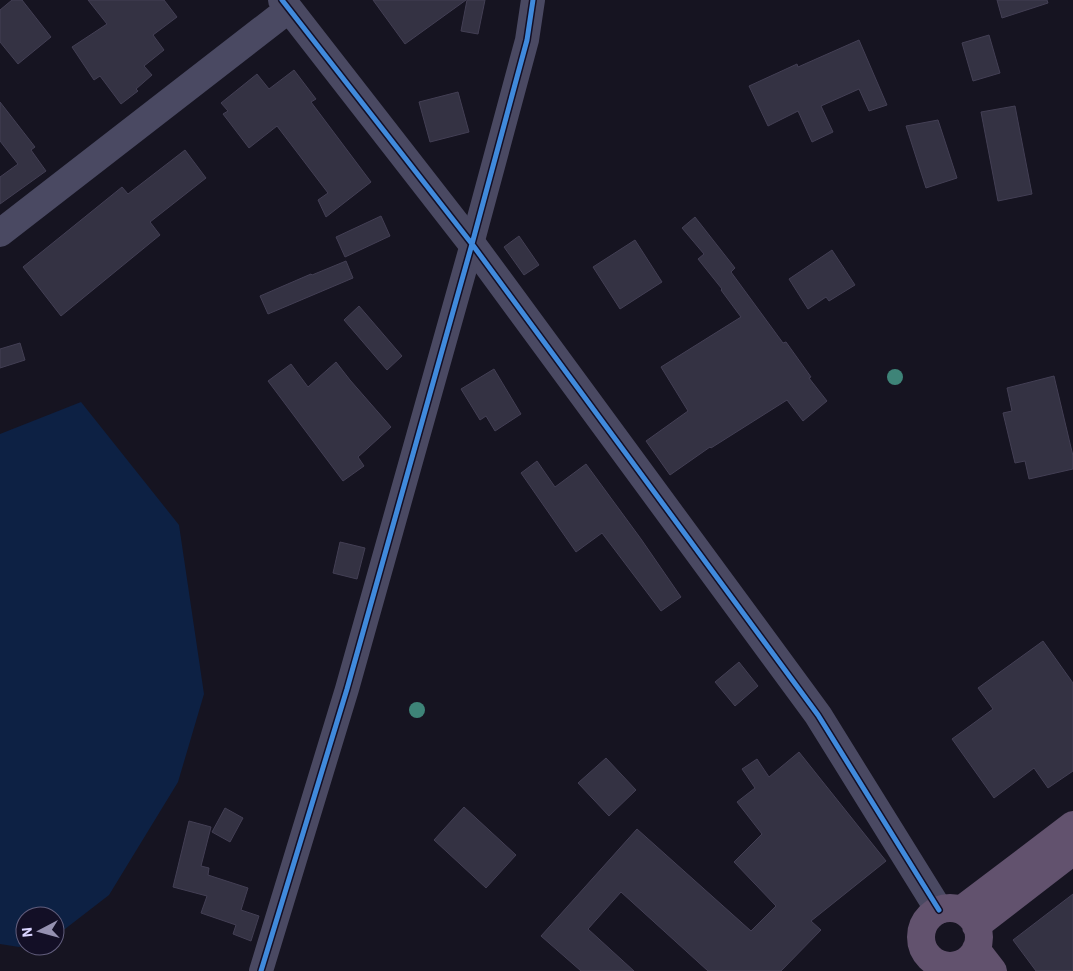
<svg xmlns="http://www.w3.org/2000/svg" width="1073" height="971" font-family="'IBM Plex Sans',sans-serif">
	<style>
		.water { fill: #0d2144 }
		.building { fill: #343243; stroke: #433f54 }
		.lines { fill: none; stroke-linecap: round; stroke-linejoin: round }
		.minor { stroke: #4a4962; stroke-width: 24 }
		.tertiary { stroke: #4a4962; stroke-width: 28 }
		.trunk { stroke: #62526e; stroke-width: 28 }
		.cycleway-casing { stroke: #130f26; stroke-width: 8 }
		.cycleway { stroke: #408adc; stroke-width: 5 }
		.tree { fill: #3e8478 }
	</style>
	<rect width="100%" height="100%" fill="#161421"/>
	<path class="water" d="M 81,402 L 179,525 L 204,694 L 178,782 L 109,895 L 65,929 L 55,933 L 55,916 L 25,916 L 25,945 L 19,947 L 0,944 L 0,434 Z"/>
	<path class="building" d="M 12,0 L 22,0 L 51,37 L 18,64 L 0,42 L 0,10 Z
		M 88,0 L 164,0 L 177,17 L 153,35 L 164,50 L 144,66 L 152,75 L 136,89 L 138,91 L 121,104 L 100,76 L 94,80 L 72,47 L 107,24 Z
		M 373,0 L 466,0 L 405,44 Z
		M 467,0 L 485,0 L 478,34 L 461,31 Z
		M 997,0 L 1047,0 L 1048,3 L 1002,18 Z
		M 989,35 L 1000,73 L 973,81 L 962,43 Z
		M 859,40 L 887,105 L 869,111 L 859,89 L 821,106 L 833,132 L 812,142 L 798,111 L 768,126 L 749,86 L 797,64 L 798,67 Z
		M 294,70 L 316,99 L 311,102 L 371,182 L 326,217 L 318,200 L 328,193 L 277,126 L 249,148 L 223,114 L 228,111 L 221,103 L 257,74 L 269,89 Z
		M 458,92 L 469,132 L 430,142 L 419,102 Z
		M 0,102 L 35,147 L 31,150 L 46,171 L 0,204 L 0,177 L 18,164 L 0,141 Z
		M 1015,106 L 1032,194 L 998,201 L 981,112 Z
		M 938,120 L 957,178 L 926,188 L 906,126 Z
		M 185,150 L 206,178 L 150,222 L 160,235 L 61,316 L 23,267 L 122,187 L 128,194 Z
		M 381,216 L 390,236 L 345,257 L 336,237 Z
		M 695,217 L 735,268 L 731,272 L 783,343 L 786,342 L 811,377 L 809,378 L 827,401 L 803,421 L 787,400 L 711,448 L 710,447 L 670,475 L 646,441 L 688,411 L 661,367 L 741,317 L 721,290 L 722,289 L 698,259 L 704,254 L 682,228 Z
		M 519,236 L 539,265 L 524,275 L 504,247 Z
		M 635,240 L 662,282 L 620,309 L 593,267 Z
		M 832,250 L 855,285 L 829,301 L 826,297 L 808,309 L 789,279 Z
		M 346,261 L 353,278 L 268,314 L 260,296 L 311,274 L 312,275 Z
		M 359,306 L 402,356 L 387,370 L 344,320 Z
		M 20,343 L 25,360 L 0,368 L 0,349 Z
		M 336,362 L 350,380 L 391,427 L 358,457 L 364,466 L 343,481 L 268,381 L 291,364 L 308,387 Z
		M 494,369 L 521,414 L 495,431 L 486,416 L 480,420 L 461,389 Z
		M 1054,376 L 1073,456 L 1073,469 L 1029,479 L 1025,461 L 1015,463 L 1003,413 L 1012,411 L 1007,388 Z
		M 537,461 L 555,487 L 586,464 L 641,539 L 681,597 L 661,611 L 602,533 L 576,552 L 521,473 Z
		M 340,542 L 365,548 L 357,579 L 333,573 Z
		M 1043,641 L 1073,683 L 1073,771 L 1048,788 L 1034,768 L 994,798 L 952,739 L 993,709 L 978,688 Z
		M 739,662 L 758,686 L 735,706 L 715,682 Z
		M 799,752 L 886,861 L 811,921 L 821,930 L 781,971 L 708,971 L 621,892 L 588,929 L 634,971 L 581,971 L 541,936 L 637,829 L 751,931 L 776,906 L 734,862 L 762,834 L 737,802 L 755,788 L 742,769 L 757,759 L 769,777 Z
		M 606,758 L 636,790 L 609,816 L 578,783 Z
		M 464,807 L 516,855 L 486,888 L 434,840 Z
		M 225,808 L 243,818 L 230,842 L 212,832 Z
		M 189,821 L 211,827 L 201,866 L 209,868 L 208,875 L 248,888 L 241,910 L 259,916 L 251,941 L 233,934 L 236,925 L 201,913 L 207,896 L 173,887 Z
		M 1073,894 L 1073,971 L 1036,971 L 1013,940 Z"/>
	<g class="lines">
		<path class="minor" d="M 261,971 L 347,689 L 472,244 L 527,40 L 533,0"/>
		<path class="tertiary" d="M 282,0 L 472,244 L 818,715 L 939,910
			M 0,233 L 289,9"/>
		<path class="trunk" d="M921 937a29 29 0 1 1 58 0a29 29 0 1 1-58 0Z
			M 961,910 L 1073,825
			M 976,926 L 1073,851
			M 976,949 L 993,971"/>
		<defs>
			<path id="cycleway" d="M 282,0 L 472,244 L 818,715 L 939,910
				M 261,971 L 347,689 L 472,244 L 527,40 L 533,0"/>
		</defs>
		<use href="#cycleway" class="cycleway-casing"/>
		<use href="#cycleway" class="cycleway"/>
	</g>
	<g class="tree">
		<circle cx="895" cy="377" r="8"/>
		<circle cx="417" cy="710" r="8"/>
	</g>
	<g transform="translate(40 931) rotate(264)"><circle r="24" fill="#130f26" stroke="#625e7d"/>
	<path d="M0-4L9 19L0 12L-9 19Z" fill="#9591b1"/>
	<text y="-8" font-size="14" font-weight="bold" text-anchor="middle" fill="#d9d4ff">N</text>
	</g>
</svg>
